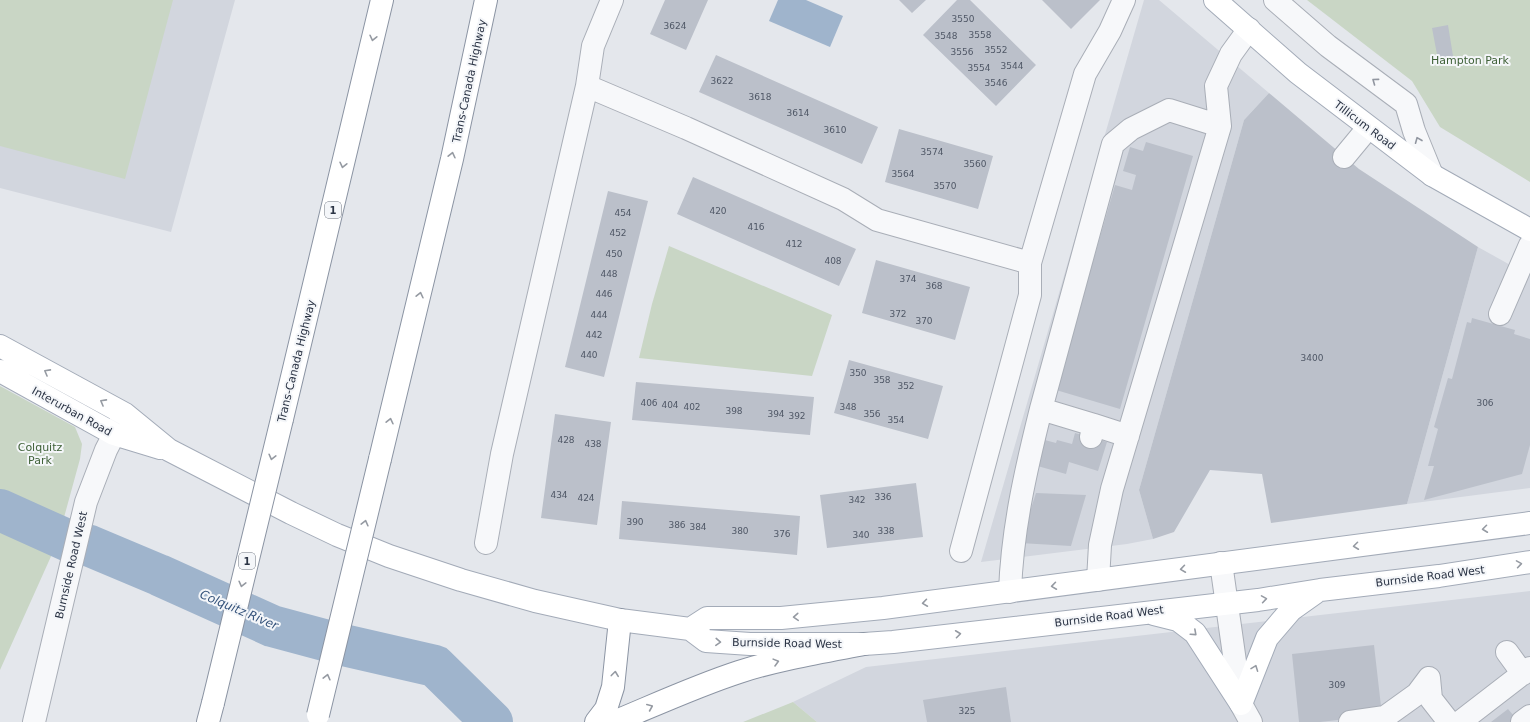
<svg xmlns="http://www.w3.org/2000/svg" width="1530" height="722" font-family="'DejaVu Sans',sans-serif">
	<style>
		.built { fill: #d2d6de }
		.green { fill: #c9d6c5 }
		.water { fill: #9fb4cc }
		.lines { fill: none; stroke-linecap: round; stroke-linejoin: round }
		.river { stroke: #9fb4cc; stroke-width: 42 }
		.building { fill: #bbc0ca }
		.minor-casing { stroke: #a9aeb7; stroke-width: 24 }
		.major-casing { stroke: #a3abb8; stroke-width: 24 }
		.highway-casing { stroke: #8b94a3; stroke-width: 24 }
		.minor { stroke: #f7f8fa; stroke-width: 22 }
		.major { stroke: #fff; stroke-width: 22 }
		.highway { stroke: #fff; stroke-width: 22 }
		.highway-bridge-casing { stroke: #8b94a3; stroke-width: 24; stroke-linecap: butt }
		.highway-bridge { stroke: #fff; stroke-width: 22 }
		.oneway { stroke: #959aa2 }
		.oneway2 { stroke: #9196a0 }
		.labels { text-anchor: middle; stroke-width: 4; stroke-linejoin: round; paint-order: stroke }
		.number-label { font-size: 9px; fill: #4f5766 }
		.shield { fill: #f4f6f9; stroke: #676e7b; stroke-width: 1 }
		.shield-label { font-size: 10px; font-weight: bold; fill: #2b3445 }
		.park-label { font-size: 11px; fill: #3f6138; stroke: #f4f6f9 }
		.street-label { font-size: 11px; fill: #2b3445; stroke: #f4f6f9 }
		.water-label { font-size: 12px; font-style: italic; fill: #34527a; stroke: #f4f6f9 }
	</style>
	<rect width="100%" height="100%" fill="#e4e7ec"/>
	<path class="built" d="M 0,0 L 235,0 L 171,232 L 0,188 Z
		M 1144,0 L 1159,0 L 1269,93 L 1244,120 L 1139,490 L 1153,539 L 1127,544 L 981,562 Z
		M 1478,247 L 1530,276 L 1530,488 L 1407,504 Z
		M 1530,591 L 1530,722 L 817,722 L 793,702 L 866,667 Z"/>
	<path class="green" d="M 0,0 L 173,0 L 125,179 L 0,146 Z
		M 1307,0 L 1530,0 L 1530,182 L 1440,127 L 1412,81 Z
		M 669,246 L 832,315 L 812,376 L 639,358 L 652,304 Z
		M 0,386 L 75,427 L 82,444 L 80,459 L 57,543 L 0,670 Z
		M 793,702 L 817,722 L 743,722 Z"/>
	<path class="water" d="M 778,0 L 806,0 L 843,16 L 830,47 L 769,21 Z"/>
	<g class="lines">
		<path class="river" d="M 0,510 L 69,541 L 90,546 L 159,575 L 272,626 L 339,644 L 435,666 L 492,722"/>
	</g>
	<path class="building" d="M 665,0 L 708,0 L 686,50 L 650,34 Z
		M 899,0 L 926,0 L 912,13 Z
		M 957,0 L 970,0 L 1036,65 L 996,106 L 923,35 Z
		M 1042,0 L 1100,0 L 1071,29 Z
		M 1448,25 L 1454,62 L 1439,65 L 1432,28 Z
		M 716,55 L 878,127 L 862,164 L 699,92 Z
		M 1269,93 L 1359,169 L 1478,247 L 1407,504 L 1271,523 L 1262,474 L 1210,470 L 1174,532 L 1153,539 L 1139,490 L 1244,120 Z
		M 899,129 L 993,156 L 978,209 L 885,182 Z
		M 1146,142 L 1193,156 L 1120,409 L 1056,390 L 1115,185 L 1132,190 L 1136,175 L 1123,171 L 1130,147 L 1143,151 Z
		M 693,177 L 856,249 L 839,286 L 677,214 Z
		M 608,191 L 648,201 L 604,377 L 565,367 Z
		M 876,260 L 970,287 L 955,340 L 862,313 Z
		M 1472,318 L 1515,330 L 1514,334 L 1530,339 L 1530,445 L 1522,474 L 1424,500 L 1434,466 L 1428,466 L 1438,429 L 1434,427 L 1448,378 L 1452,379 L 1467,322 L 1471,323 Z
		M 849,360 L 943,386 L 928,439 L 834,413 Z
		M 636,382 L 814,397 L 810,435 L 632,420 Z
		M 555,414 L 611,422 L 597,525 L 541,518 Z
		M 1075,433 L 1107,442 L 1098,471 L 1069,462 L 1066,474 L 1034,465 L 1041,439 L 1056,443 L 1057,440 L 1072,444 Z
		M 916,483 L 923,537 L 827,548 L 820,495 Z
		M 1036,493 L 1086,495 L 1071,546 L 1020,543 Z
		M 622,501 L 800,516 L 797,555 L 619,539 Z
		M 1374,645 L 1382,715 L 1320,722 L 1299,722 L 1292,654 Z
		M 1006,687 L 1011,722 L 927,722 L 923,700 Z
		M 1508,709 L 1519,722 L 1491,722 Z"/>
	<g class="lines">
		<defs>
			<path id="minor" d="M 1275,0 L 1328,46 L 1406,104 L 1414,131 L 1432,175
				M 587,86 L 686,128 L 843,199 L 877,220 L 1030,263
				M 1344,157 L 1368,128
				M 1500,314 L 1530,245
				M 1094,425 L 1041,409 L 1113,144 L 1131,129 L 1169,110 L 1220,126
				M 1091,437 L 1094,425 L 1128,436
				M 486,543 L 502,454 L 587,86 L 593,46 L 612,0
				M 961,551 L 1030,295 L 1030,263 L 1085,74 L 1110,31 L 1124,0
				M 1221,563 L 1241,704 L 1251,722
				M 1098,580 L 1100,545 L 1112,489 L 1220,126 L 1216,86 L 1231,54 L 1249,29
				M 1010,592 C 1012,530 1026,469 1041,409
				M 1507,652 L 1523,674
				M 1429,678 L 1431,699 L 1449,722
				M 34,722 L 86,502 L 106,450 L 123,417
				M 1350,722 L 1385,717 L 1417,694 L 1429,678
				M 1460,722 L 1530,668
				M 1522,722 L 1530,716"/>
			<path id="major" d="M 1215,0 L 1298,73 L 1432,175 L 1530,230
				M 0,346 L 125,414 L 169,450 L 291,513 L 337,535 L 389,556 L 461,580 L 535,601 L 620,620 L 690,629 L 707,618 L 781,618 L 883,608 L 1530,523
				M 0,371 L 114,434 L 160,448
				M 1154,614 L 1178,620 L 1195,633 L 1241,704
				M 690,629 L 706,641 L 750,644 L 864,644 L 893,642 L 1258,600 L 1320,590 L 1439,576 L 1530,562
				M 1241,704 L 1267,638 L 1291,610 L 1315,593"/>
			<path id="highway" d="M 282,419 L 382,0
				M 380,459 L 452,159 L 486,0
				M 208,722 L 213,703
				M 596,722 L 606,709 L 613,687 L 620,620
				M 614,722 C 655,705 696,686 739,672 C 779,659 822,652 864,644"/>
		</defs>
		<use href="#minor" class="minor-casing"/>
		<use href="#major" class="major-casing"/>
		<use href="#highway" class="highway-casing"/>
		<use href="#minor" class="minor"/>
		<use href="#major" class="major"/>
		<use href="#highway" class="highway"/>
		<defs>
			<path id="highway-bridge" d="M 213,703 L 282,419
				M 318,715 L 380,459"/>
		</defs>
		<use href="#highway-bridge" class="highway-bridge-casing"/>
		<use href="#highway-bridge" class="highway-bridge"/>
	</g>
	<defs><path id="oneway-chevron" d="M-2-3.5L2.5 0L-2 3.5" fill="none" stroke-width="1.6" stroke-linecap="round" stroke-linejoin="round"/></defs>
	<g class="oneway">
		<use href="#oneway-chevron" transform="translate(373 38) rotate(103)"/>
		<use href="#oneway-chevron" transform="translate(452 155) rotate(-77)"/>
		<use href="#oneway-chevron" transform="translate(343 165) rotate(103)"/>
		<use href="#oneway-chevron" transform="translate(420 295) rotate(-77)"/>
		<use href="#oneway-chevron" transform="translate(47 372) rotate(-151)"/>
		<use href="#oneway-chevron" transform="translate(103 402) rotate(-151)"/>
		<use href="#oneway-chevron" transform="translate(390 421) rotate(-77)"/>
		<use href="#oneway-chevron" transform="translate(272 457) rotate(104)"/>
		<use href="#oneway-chevron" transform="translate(365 523) rotate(-76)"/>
		<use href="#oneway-chevron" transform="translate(1485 529) rotate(173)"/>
		<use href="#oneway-chevron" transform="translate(1356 546) rotate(173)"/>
		<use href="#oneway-chevron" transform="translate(1519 564) rotate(-9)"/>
		<use href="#oneway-chevron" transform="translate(1183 569) rotate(172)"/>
		<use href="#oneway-chevron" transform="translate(242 584) rotate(104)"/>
		<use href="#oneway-chevron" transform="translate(1054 586) rotate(172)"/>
		<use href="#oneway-chevron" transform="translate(1264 599) rotate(-9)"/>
		<use href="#oneway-chevron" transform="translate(925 603) rotate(172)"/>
		<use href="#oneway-chevron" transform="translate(796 617) rotate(176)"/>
		<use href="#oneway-chevron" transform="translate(1194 633) rotate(42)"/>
		<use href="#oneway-chevron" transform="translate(958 634) rotate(-7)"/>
		<use href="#oneway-chevron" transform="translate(718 642) rotate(3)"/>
		<use href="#oneway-chevron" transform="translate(776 662) rotate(-15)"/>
		<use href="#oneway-chevron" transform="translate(1255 668) rotate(-69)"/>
		<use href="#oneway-chevron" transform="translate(615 674) rotate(-83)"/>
		<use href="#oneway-chevron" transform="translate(327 677) rotate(-76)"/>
		<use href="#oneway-chevron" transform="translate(650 707) rotate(-23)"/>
	</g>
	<g class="oneway2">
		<use href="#oneway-chevron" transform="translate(1375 81) rotate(-144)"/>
		<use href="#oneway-chevron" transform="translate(1418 140) rotate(-112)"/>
	</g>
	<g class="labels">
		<g class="number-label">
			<text x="963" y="22">3550</text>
			<text x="675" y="29">3624</text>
			<text x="980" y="38">3558</text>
			<text x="946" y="39">3548</text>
			<text x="996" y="53">3552</text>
			<text x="962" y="55">3556</text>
			<text x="1012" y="69">3544</text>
			<text x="979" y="71">3554</text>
			<text x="722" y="84">3622</text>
			<text x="996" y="86">3546</text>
			<text x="760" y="100">3618</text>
			<text x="798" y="116">3614</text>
			<text x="835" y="133">3610</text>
			<text x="932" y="155">3574</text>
			<text x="975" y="167">3560</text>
			<text x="903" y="177">3564</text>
			<text x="945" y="189">3570</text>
			<text x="718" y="214">420</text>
			<text x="623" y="216">454</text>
			<text x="756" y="230">416</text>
			<text x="618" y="236">452</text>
			<text x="794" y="247">412</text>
			<text x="614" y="257">450</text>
			<text x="833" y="264">408</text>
			<text x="609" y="277">448</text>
			<text x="908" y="282">374</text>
			<text x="934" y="289">368</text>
			<text x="604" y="297">446</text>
			<text x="898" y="317">372</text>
			<text x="599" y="318">444</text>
			<text x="924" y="324">370</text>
			<text x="594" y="338">442</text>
			<text x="589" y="358">440</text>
			<text x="1312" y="361">3400</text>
			<text x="858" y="376">350</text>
			<text x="882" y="383">358</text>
			<text x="906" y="389">352</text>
			<text x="649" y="406">406</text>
			<text x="1485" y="406">306</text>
			<text x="670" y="408">404</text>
			<text x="692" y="410">402</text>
			<text x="848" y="410">348</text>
			<text x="734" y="414">398</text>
			<text x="776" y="417">394</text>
			<text x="872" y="417">356</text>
			<text x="797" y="419">392</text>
			<text x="896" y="423">354</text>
			<text x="566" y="443">428</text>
			<text x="593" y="447">438</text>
			<text x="559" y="498">434</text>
			<text x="883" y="500">336</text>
			<text x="586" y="501">424</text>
			<text x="857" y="503">342</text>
			<text x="635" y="525">390</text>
			<text x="677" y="528">386</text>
			<text x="698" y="530">384</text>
			<text x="740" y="534">380</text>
			<text x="886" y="534">338</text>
			<text x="782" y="537">376</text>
			<text x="861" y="538">340</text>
			<text x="1337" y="688">309</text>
			<text x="967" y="714">325</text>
		</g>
		<g class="shield">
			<rect x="325" y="202" width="16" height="16" rx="3"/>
			<rect x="239" y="553" width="16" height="16" rx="3"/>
		</g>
		<g class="shield-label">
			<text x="333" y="214">1</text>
			<text x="247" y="565">1</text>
		</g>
		<g class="park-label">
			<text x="1470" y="64">Hampton Park</text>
			<text x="40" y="451">Colquitz<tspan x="40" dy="13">Park</tspan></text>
		</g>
		<g class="street-label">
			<text transform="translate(469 81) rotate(-78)" y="4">Trans-Canada Highway</text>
			<text transform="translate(1365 125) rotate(37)" y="4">Tillicum Road</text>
			<text transform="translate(296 361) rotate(-76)" y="4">Trans-Canada Highway</text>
			<text transform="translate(72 411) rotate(29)" y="4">Interurban Road</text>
			<text transform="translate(71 565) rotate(-77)" y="4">Burnside Road West</text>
			<text transform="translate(1430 576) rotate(-7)" y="4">Burnside Road West</text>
			<text transform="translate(1109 616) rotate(-7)" y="4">Burnside Road West</text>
			<text transform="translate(787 643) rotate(1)" y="4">Burnside Road West</text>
		</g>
		<g class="water-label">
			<text transform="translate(239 610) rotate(23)" y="4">Colquitz River</text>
		</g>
	</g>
</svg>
